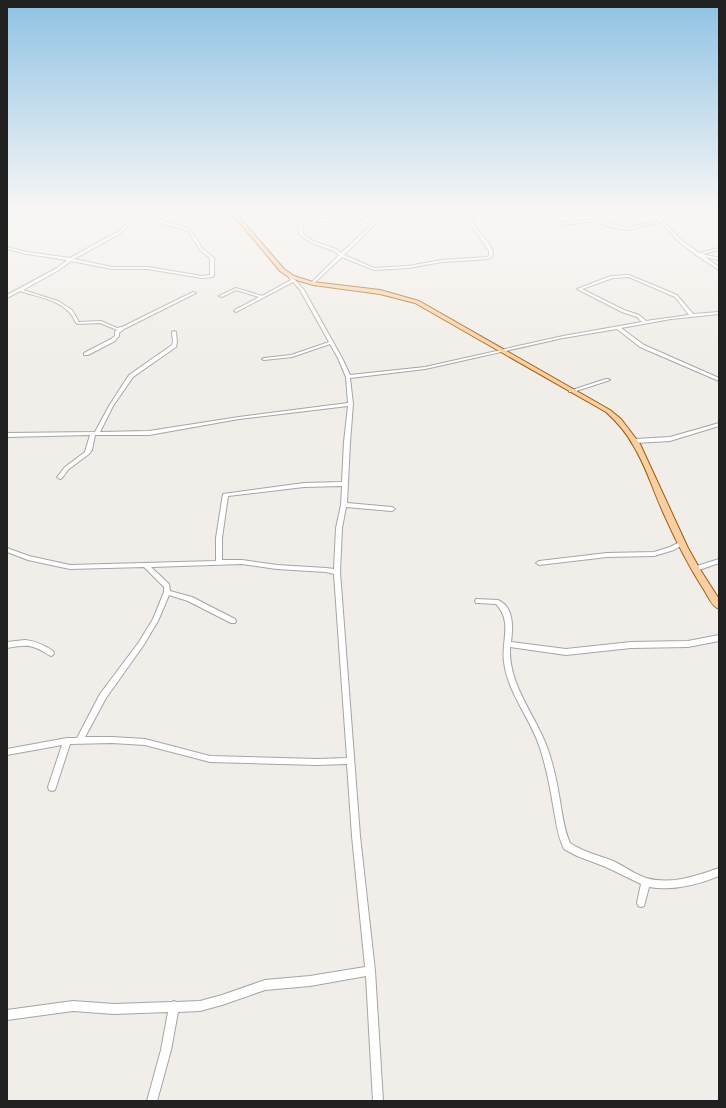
<svg xmlns="http://www.w3.org/2000/svg" width="726" height="1108" font-family="'Fira Sans',sans-serif">
	<style>
		.lines { fill: none; stroke-linecap: round; stroke-linejoin: round }
		.minor-casing { stroke: #a5a5a5; stroke-width: 2 }
		.major-casing { stroke: #9a5c04; stroke-width: 2 }
		.minor { fill: #fff; fill-rule: evenodd }
		.major { fill: #facea4; fill-rule: evenodd }
	</style>
	<rect width="100%" height="100%" fill="#f1ede8"/>
	<g class="lines">
		<defs>
			<path id="minor" d="M 7,211 L 28,211 L 26,212 L 7,213 Z
				M 75,211 L 80,211 L 101,214 L 137,216 L 149,211 L 152,211 L 152,212 L 141,217 L 149,217 L 190,229 L 202,248 L 214,258 L 214,276 L 212,277 L 202,278 L 148,269 L 112,269 L 71,261 L 59,270 L 23,290 L 58,301 L 72,310 L 79,322 L 101,321 L 117,328 L 122,327 L 193,292 L 196,293 L 124,329 L 119,333 L 119,336 L 115,341 L 88,355 L 84,355 L 84,353 L 111,339 L 115,336 L 115,332 L 117,330 L 100,323 L 77,324 C 74,320 73,316 70,313 C 58,299 37,297 20,291 L 7,298 L 7,295 L 57,268 L 67,260 L 27,254 L 7,249 L 7,247 L 27,252 L 70,258 L 119,231 L 134,218 L 101,216 ZM 138,218 L 148,219 L 188,231 L 200,250 L 210,258 L 210,275 L 202,276 L 148,267 L 112,267 L 74,259 L 121,233 Z
				M 288,211 L 291,211 C 293,212 294,214 295,216 C 307,227 345,211 362,216 C 367,217 370,220 373,223 L 386,211 L 388,211 L 344,255 L 374,268 L 408,266 L 442,260 L 488,257 L 489,255 L 489,251 L 472,226 L 467,216 L 467,211 L 470,211 C 471,216 472,221 475,226 C 480,235 493,244 493,255 L 489,259 L 442,262 L 408,268 L 374,270 L 342,257 L 313,284 L 312,284 L 312,282 L 339,255 L 334,251 L 311,243 L 300,235 L 298,227 L 303,221 L 293,218 ZM 345,217 C 357,217 362,217 371,225 L 341,253 L 336,249 L 313,241 L 303,234 L 302,227 L 307,221 L 323,221 Z
				M 538,211 L 542,211 L 562,223 L 595,219 L 606,223 L 626,228 L 659,221 L 648,211 L 651,211 L 663,220 L 680,239 L 699,253 L 719,248 L 719,250 L 702,254 L 719,258 L 719,260 L 705,257 L 719,267 L 719,270 L 696,255 L 678,241 L 661,222 L 626,230 L 604,225 L 595,221 L 561,225 Z
				M 287,273 L 289,273 L 304,290 L 342,358 L 350,375 L 425,367 L 563,336 L 642,322 L 637,317 L 622,312 L 577,289 L 611,276 L 629,275 L 677,295 L 693,314 L 719,312 L 719,314 L 671,319 L 621,328 L 644,345 L 719,378 L 719,381 L 640,347 L 617,329 L 563,338 L 425,369 L 350,378 L 353,404 L 350,442 L 347,503 L 392,507 L 395,509 L 392,511 L 346,507 L 342,528 L 340,572 L 360,836 L 375,971 L 383,1101 L 373,1101 L 366,976 L 310,986 L 265,990 L 222,1005 L 200,1011 L 178,1012 L 171,1050 L 157,1101 L 147,1101 L 161,1050 L 168,1012 L 114,1014 L 73,1011 L 7,1020 L 7,1010 L 73,1001 L 114,1004 L 172,1002 L 174,1001 L 176,1002 L 200,1001 L 222,995 L 265,980 L 310,976 L 365,967 L 352,836 L 347,764 L 317,765 L 210,762 L 145,745 L 112,743 L 70,744 L 56,787 L 55,790 L 52,791 L 49,790 L 48,787 L 62,745 L 7,755 L 7,749 L 67,738 L 77,738 L 100,694 L 139,642 L 153,619 L 164,592 L 164,587 L 144,567 L 70,569 L 28,560 L 7,552 L 7,548 L 29,556 L 70,565 L 216,561 L 216,538 L 223,494 L 304,483 L 342,482 L 344,442 L 348,406 L 239,419 L 149,435 L 95,435 L 92,450 L 89,454 L 69,469 L 62,478 L 60,479 L 57,477 L 65,467 L 85,452 L 90,435 L 7,437 L 7,433 L 95,432 L 109,406 L 129,375 L 172,345 L 173,342 L 172,332 L 174,331 L 176,332 L 177,342 L 176,347 L 133,377 L 113,406 L 100,432 L 149,431 L 239,417 L 348,403 L 346,377 L 338,358 L 330,344 L 292,357 L 264,360 L 262,359 L 264,358 L 291,355 L 329,342 L 300,290 L 293,282 L 236,312 L 234,311 L 235,310 L 259,297 L 236,290 L 222,297 L 219,296 L 236,288 L 262,296 L 291,280 L 286,274 ZM 629,277 L 675,297 L 689,315 L 646,321 L 639,315 L 624,310 L 582,289 L 613,278 ZM 342,486 L 341,505 L 336,528 L 334,569 L 326,568 L 277,565 L 242,560 L 222,560 L 222,538 L 228,496 L 304,487 ZM 242,564 L 277,569 L 326,572 L 334,574 L 347,758 L 317,759 L 210,756 L 145,739 L 112,737 L 85,737 L 106,698 L 143,646 L 158,621 L 169,595 L 188,601 L 231,623 L 235,623 L 236,621 L 235,619 L 192,597 L 170,591 L 169,584 L 151,567 Z
				M 606,379 L 608,379 L 610,380 L 573,392 L 569,392 L 569,391 Z
				M 719,423 L 719,426 L 670,441 L 635,443 L 632,441 L 635,439 L 670,437 Z
				M 682,541 L 685,543 L 684,544 L 674,550 L 654,556 L 607,557 L 539,565 L 536,563 L 539,561 L 607,553 L 654,552 L 670,547 Z
				M 719,559 L 719,563 L 696,571 L 693,569 L 694,567 Z
				M 476,599 L 498,600 C 514,607 513,627 511,642 L 566,649 L 631,642 L 688,641 L 719,635 L 719,641 L 688,647 L 631,648 L 566,655 L 510,647 C 508,685 535,714 547,747 C 554,766 558,787 561,807 C 563,819 565,832 570,843 C 583,852 598,855 613,861 C 624,866 634,874 646,878 C 670,885 697,876 719,868 L 719,876 C 697,885 673,891 649,887 L 644,906 L 641,907 L 638,906 L 637,903 L 641,884 L 606,867 L 577,856 L 564,849 C 557,835 556,820 553,805 C 550,786 546,767 540,748 C 531,719 508,694 504,662 C 501,641 513,622 496,604 L 478,603 L 476,603 L 475,601 Z
				M 25,640 C 36,641 44,645 53,651 L 54,653 L 53,655 L 51,656 C 46,654 42,650 36,648 C 27,644 17,646 7,648 L 7,642 Z"/>
			<path id="major" d="M 230,211 L 234,211 L 284,269 L 294,276 L 313,282 L 380,290 L 419,301 L 610,410 L 621,419 L 640,444 L 688,548 L 701,571 L 719,599 L 719,609 C 712,607 708,596 704,590 C 688,565 675,539 663,512 C 653,490 646,466 633,445 C 626,432 617,422 606,412 L 415,303 L 380,294 L 313,285 L 290,278 L 280,271 Z"/>
		</defs>
		<use href="#minor" class="minor-casing"/>
		<use href="#major" class="major-casing"/>
		<use href="#minor" class="minor"/>
		<use href="#major" class="major"/>
	</g>
	<linearGradient id="sky" x2="0" y2="1"><stop stop-color="#8fc2e4"/><stop offset="0.58" stop-color="#f9f7f5"/><stop offset="1" stop-color="#f9f7f5" stop-opacity="0"/></linearGradient>
	<rect width="726" height="366" fill="url(#sky)"/>
	<rect width="726" height="1108" fill="none" stroke="#212121" stroke-width="16"/>
</svg>
